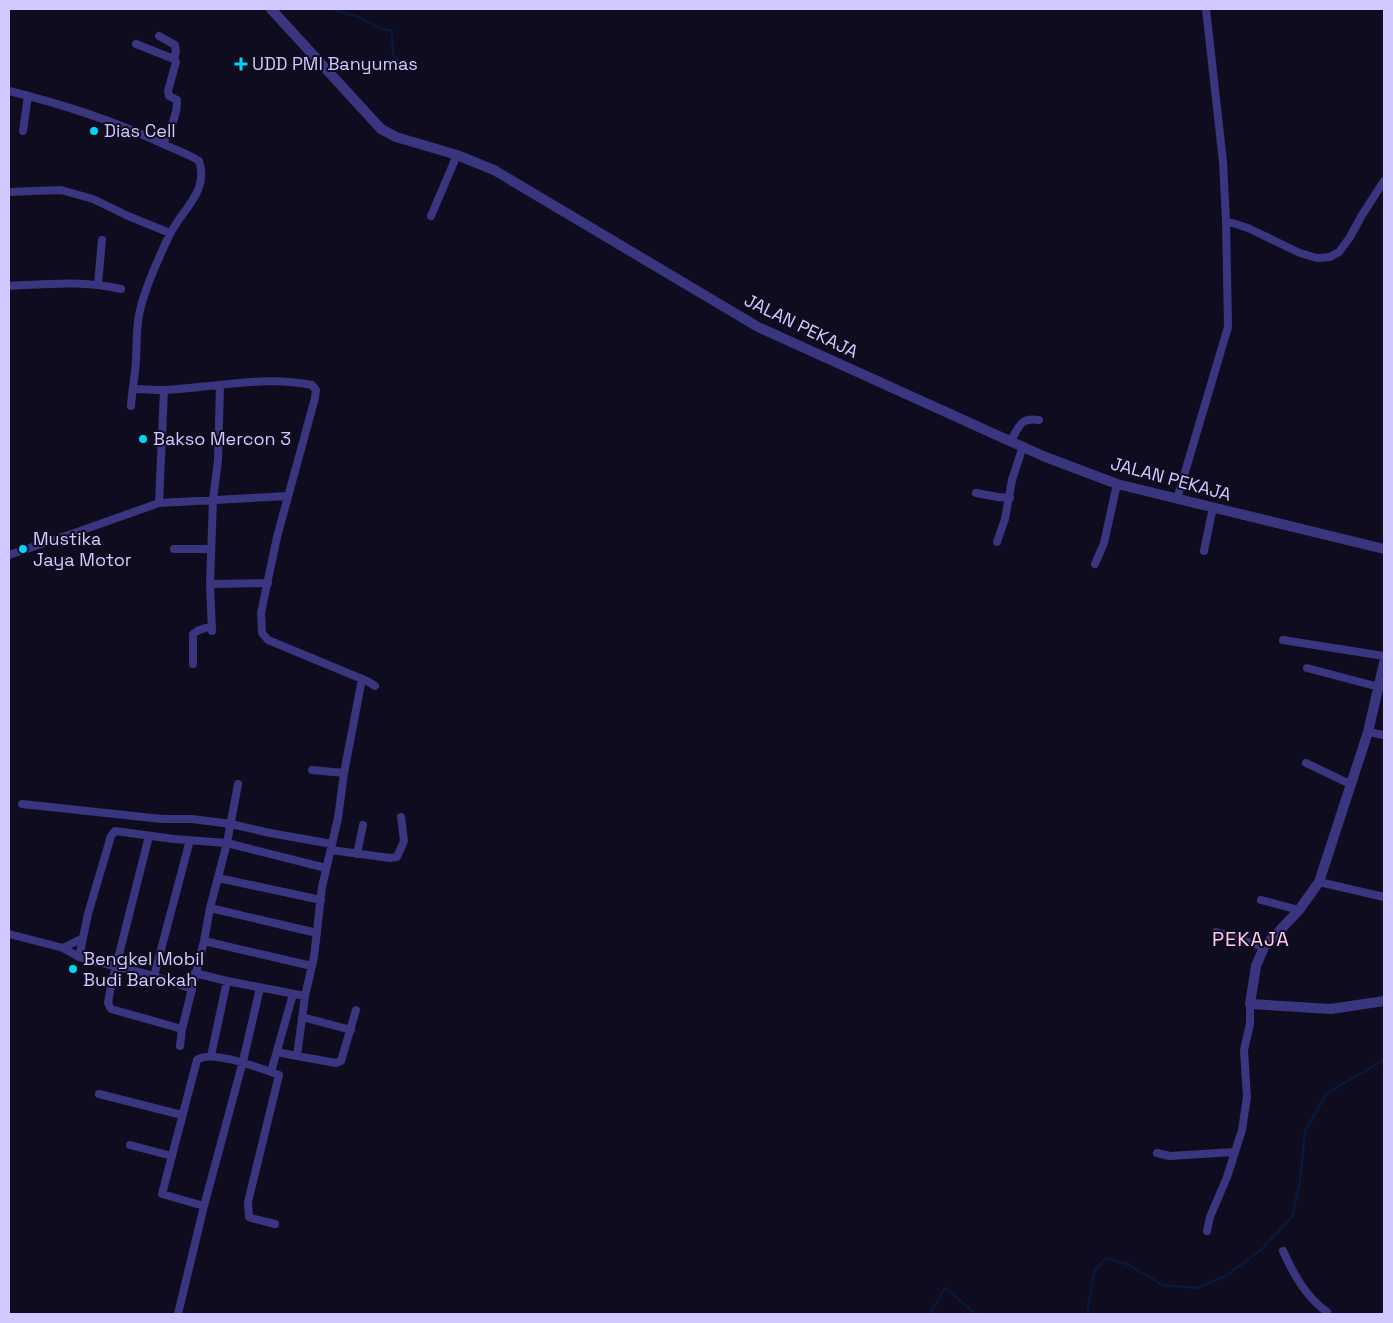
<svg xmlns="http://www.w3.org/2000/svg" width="1393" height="1323" font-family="'Space Grotesk',sans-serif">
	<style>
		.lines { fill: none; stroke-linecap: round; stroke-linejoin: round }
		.stream { stroke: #07193c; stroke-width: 2.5 }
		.minor { stroke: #3a357f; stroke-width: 8 }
		.tertiary { stroke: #3a357f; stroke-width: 10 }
		.poi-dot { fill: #00d7f4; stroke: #0f0c1f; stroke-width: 2 }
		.labels { text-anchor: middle; stroke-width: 4; stroke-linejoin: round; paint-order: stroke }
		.poi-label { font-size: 18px; fill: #d1c9ff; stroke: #0f0c1f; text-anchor: start }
		.street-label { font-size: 18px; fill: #d1c9ff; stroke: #0f0c1f }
		.quarter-label { font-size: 20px; letter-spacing: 1px; fill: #ffcbeb; stroke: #0f0c1f }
	</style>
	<rect width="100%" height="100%" fill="#0f0c1f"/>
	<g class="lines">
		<path class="stream" d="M 331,9 L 359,17 L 379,28 L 392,31 L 393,56 L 414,68
			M 930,1314 L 945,1288 L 976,1314
			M 1087,1314 L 1094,1273 L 1105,1258 L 1127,1264 L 1163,1285 L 1197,1288 L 1227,1275 L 1261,1250 L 1292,1217 L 1300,1181 L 1305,1131 L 1327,1093 L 1384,1060"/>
		<path class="minor" d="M 159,36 L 175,45 L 176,51 L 174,59
			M 136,44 L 174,59 L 176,62 L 168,91 L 169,96 L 177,100 C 178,115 169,130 163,144
			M 9,91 C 62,104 112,120 161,143 C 173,149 187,153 199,161 C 210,192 180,211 169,236 C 159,257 143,293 139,315 C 136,330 137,345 136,360 C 135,376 132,391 131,406
			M 23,131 L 28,96
			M 9,192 L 61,190 L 93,199 L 128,216 L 170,233
			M 431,216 L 457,155
			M 1226,221 L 1248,228 L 1300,253 L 1317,258 L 1330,257 L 1339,252 L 1350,237 L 1362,215 L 1384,181
			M 98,284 L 102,240
			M 9,286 C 47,284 83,280 121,289
			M 133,389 C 143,389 153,390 163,390 C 213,388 262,375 312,385 L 316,390 L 315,398 L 277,537 L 261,613 L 262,633 L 268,640 L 367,681 L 375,686
			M 1011,440 C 1020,426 1020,417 1039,420
			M 976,493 L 998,497 L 1010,498
			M 1177,499 L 1228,327 L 1226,221 L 1223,162 L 1206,9
			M 159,503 L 164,390
			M 997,542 L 1005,519 L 1012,480 L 1023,446
			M 174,549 L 211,549
			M 1204,551 L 1213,507
			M 9,555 L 80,531 L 159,503 L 288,496
			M 1095,564 L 1104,543 L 1117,484
			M 210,584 L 268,583
			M 212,631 L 210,584 L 213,500 L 218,460 L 220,385
			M 1283,640 L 1384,656
			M 193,664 L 193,634 L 199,630 L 212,626
			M 1307,668 L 1379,687
			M 1368,732 L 1384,735
			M 1306,763 L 1350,784
			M 312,770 L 344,773
			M 238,784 L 227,843 L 326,868
			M 22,804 L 162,819 L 192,819 L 231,824 L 270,833 L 332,844
			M 149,836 L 111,986 L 108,1003 L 111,1009 L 182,1029
			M 331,850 L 390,858 L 397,857 L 404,841 L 401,817
			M 357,854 L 363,825
			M 218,878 L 321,900
			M 1319,882 L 1384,897
			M 1261,900 L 1299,910
			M 210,908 L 317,933
			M 1216,932 L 1264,947
			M 9,934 L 63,948 L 79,957 L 154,976 L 192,989
			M 204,941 L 312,966
			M 63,948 L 83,938
			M 79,957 L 88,914 L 111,836 L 115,831 L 174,839 L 227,843 L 210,908 L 204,941 L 182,1029 L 180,1046
			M 195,973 L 227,981 L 305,996
			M 154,976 L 190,840
			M 356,1010 L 341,1061 L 336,1063 L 297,1056 L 305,996 L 314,957 L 322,887 L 338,818 L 344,773 L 362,679
			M 302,1017 L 351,1030
			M 277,1052 L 297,1056
			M 211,1056 L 227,981
			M 271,1072 L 293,994
			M 99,1094 L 182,1115
			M 130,1145 L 172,1156
			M 1157,1153 L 1170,1156 L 1234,1152
			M 204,1206 L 162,1194 L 197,1060 C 211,1049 263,1069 279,1075 L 248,1202 L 249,1217 L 251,1218 L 275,1224
			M 1207,1231 L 1210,1217 L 1227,1177 L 1242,1130 L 1247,1097 L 1244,1050 L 1250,1024 L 1250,1004
			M 1283,1251 C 1294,1275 1306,1297 1327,1312
			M 178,1314 L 204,1206 L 243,1061 L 260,988"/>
		<path class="tertiary" d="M 271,9 L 381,129 L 396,137 L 457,155 L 494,170 L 758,327 L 1043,456 L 1117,484 L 1384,549
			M 1384,663 L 1368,732 L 1319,882 L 1299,910 L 1264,947 L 1256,966 L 1250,1004 L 1331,1009 L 1384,1001"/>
	</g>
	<g class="poi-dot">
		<path d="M238.5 56.5h5v5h5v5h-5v5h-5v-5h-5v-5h5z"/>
		<circle cx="94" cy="131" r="5"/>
		<circle cx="143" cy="439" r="5"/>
		<circle cx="23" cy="549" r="5"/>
		<circle cx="73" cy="969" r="5"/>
	</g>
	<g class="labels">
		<g class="poi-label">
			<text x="252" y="70">UDD PMI Banyumas</text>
			<text x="104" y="137">Dias Cell</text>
			<text x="153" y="445">Bakso Mercon 3</text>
			<text x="33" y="545">Mustika<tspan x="33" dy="21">Jaya Motor</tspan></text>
			<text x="83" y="965">Bengkel Mobil<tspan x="83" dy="21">Budi Barokah</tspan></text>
		</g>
		<g class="street-label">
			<text transform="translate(801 326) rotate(26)" y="6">JALAN PEKAJA</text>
			<text transform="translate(1171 479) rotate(15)" y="6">JALAN PEKAJA</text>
		</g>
		<g class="quarter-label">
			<text x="1251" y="946">PEKAJA</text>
		</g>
	</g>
	<rect width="1393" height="1323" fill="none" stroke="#d1c9ff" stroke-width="20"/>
</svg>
